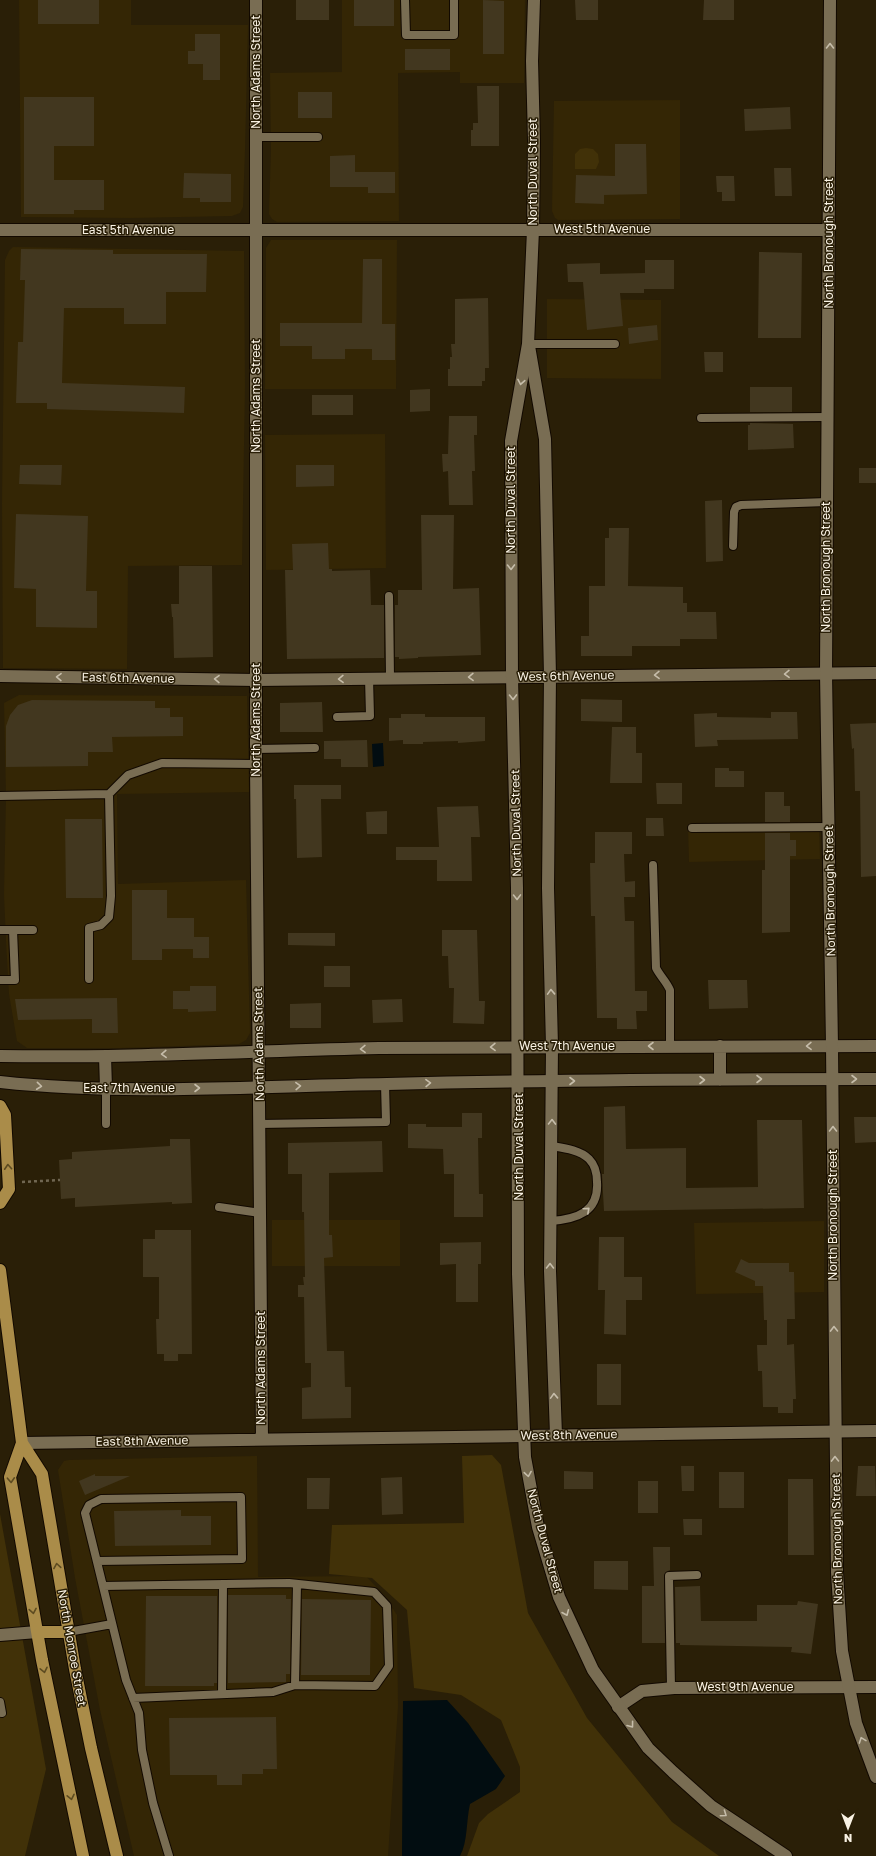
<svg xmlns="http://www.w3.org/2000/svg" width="876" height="1856" font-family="'Golos Text',sans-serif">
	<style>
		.built { fill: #342605 }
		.green { fill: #413108 }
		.water { fill: #020d11 }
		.building { fill: #42371f }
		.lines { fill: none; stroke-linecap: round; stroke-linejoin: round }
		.service-casing { stroke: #120900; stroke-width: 10 }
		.minor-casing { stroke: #120900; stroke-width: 14 }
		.tertiary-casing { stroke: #120900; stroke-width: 14 }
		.secondary-casing { stroke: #120900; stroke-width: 14 }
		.primary-casing { stroke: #120900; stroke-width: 14 }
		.path { stroke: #706651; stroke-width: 2.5; stroke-dasharray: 3 3; stroke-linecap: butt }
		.service { stroke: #796d53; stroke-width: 8 }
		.minor { stroke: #796d53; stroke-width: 12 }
		.tertiary { stroke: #796d53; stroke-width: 12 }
		.secondary { stroke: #796d53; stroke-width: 12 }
		.primary { stroke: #aa8c49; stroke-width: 12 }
		.oneway { stroke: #c6bdaa }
		.oneway2 { stroke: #5d4b21 }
		.labels { text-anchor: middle; stroke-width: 3; stroke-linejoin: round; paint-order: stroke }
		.street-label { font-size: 12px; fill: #f9f2e4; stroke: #2a1f07 }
	</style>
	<rect width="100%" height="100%" fill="#2a1f07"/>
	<path class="built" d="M 19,0 L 131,0 L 131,25 L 248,25 L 245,150 L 243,207 L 240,213 L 232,216 L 130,218 L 21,217 Z
		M 342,0 L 525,0 L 524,83 L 460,83 L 460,72 L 398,73 L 399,221 L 277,222 L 272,219 L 269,214 L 271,150 L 270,73 L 342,72 Z
		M 680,100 L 680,219 L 558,220 L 555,218 L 552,211 L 554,101 Z
		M 271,240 L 397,240 L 396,389 L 265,389 L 266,248 Z
		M 13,247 L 244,251 L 245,386 L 242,565 L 128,566 L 127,669 L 3,668 L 2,503 L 5,260 L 9,251 Z
		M 547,299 L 661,300 L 661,379 L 547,378 Z
		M 385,434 L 386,568 L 266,570 L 265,435 Z
		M 19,695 L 247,696 L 249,792 L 117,794 L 118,884 L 246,880 L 250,1033 L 246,1040 L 239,1044 L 120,1048 L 27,1048 L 17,1041 L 9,994 L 6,941 L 4,895 L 6,796 L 4,703 Z
		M 819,822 L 820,859 L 689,862 L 688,825 Z
		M 272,1220 L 400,1220 L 400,1266 L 272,1266 Z
		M 824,1221 L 824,1292 L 696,1294 L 694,1223 Z
		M 257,1456 L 258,1577 L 366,1576 L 384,1595 L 397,1615 L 398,1706 L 388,1856 L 134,1856 L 100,1710 L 75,1578 L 58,1470 L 64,1461 L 69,1460 Z"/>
	<path class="green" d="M 586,148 L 593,149 L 598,154 L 599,162 L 596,169 L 575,169 L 575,154 L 580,149 Z
		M 492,1455 L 501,1465 L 528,1613 L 587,1718 L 672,1822 L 719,1856 L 467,1856 L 479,1823 L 488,1814 L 520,1792 L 520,1767 L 501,1720 L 461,1695 L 414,1688 L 407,1610 L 372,1578 L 329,1574 L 332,1525 L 464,1523 L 462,1456 Z
		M 0,1514 L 46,1769 L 25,1856 L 0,1856 Z"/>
	<path class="water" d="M 383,743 L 384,766 L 373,767 L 372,744 Z
		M 447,1700 L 468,1723 L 505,1776 L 496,1789 L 470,1804 C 466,1821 468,1841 460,1856 L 402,1856 L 403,1701 Z"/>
	<path class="building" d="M 38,0 L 99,0 L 99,24 L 38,24 Z
		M 296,0 L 329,0 L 329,20 L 296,20 Z
		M 354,0 L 394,0 L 394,26 L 354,26 Z
		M 483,0 L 504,1 L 504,54 L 483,54 Z
		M 575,0 L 598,0 L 598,20 L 576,20 Z
		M 704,0 L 734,0 L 734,20 L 703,20 Z
		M 195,34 L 220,34 L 220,80 L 203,80 L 203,64 L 188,64 L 188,51 L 195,51 Z
		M 405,49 L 450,49 L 450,70 L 405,70 Z
		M 477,86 L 499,86 L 499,146 L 471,146 L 471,130 L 473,130 L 473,123 L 478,123 Z
		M 298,92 L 332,92 L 332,118 L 298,118 Z
		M 24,97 L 94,97 L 94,146 L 54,146 L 54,180 L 104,180 L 104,210 L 74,210 L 74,214 L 24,214 Z
		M 790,107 L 791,129 L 745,131 L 744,109 Z
		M 615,144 L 646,144 L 647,194 L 604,195 L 604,204 L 575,203 L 576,175 L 615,176 Z
		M 355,155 L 355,172 L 395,172 L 395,193 L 368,193 L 368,187 L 330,187 L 330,156 Z
		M 774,168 L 791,168 L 792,196 L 775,196 Z
		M 184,173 L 231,174 L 231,202 L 200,202 L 200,198 L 183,198 Z
		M 716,176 L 734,176 L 735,201 L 722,201 L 722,192 L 717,192 Z
		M 21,249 L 113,250 L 113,254 L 207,254 L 206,292 L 166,292 L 166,324 L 124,324 L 124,308 L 64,308 L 62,383 L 185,387 L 184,413 L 47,409 L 47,403 L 16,403 L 18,342 L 23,342 L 25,280 L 20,280 Z
		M 759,252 L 802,253 L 801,338 L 758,338 Z
		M 363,259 L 382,259 L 382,324 L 395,324 L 395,360 L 372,360 L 372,349 L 345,349 L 345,359 L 312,359 L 312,346 L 280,346 L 280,323 L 362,323 Z
		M 645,260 L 674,260 L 674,289 L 644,289 L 644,293 L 620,293 L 623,326 L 587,330 L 583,282 L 568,282 L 567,264 L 600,263 L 600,274 L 645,273 Z
		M 488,298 L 489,368 L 485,368 L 485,381 L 482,381 L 482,386 L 448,386 L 448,369 L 450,369 L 450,357 L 452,357 L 451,344 L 455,344 L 455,299 Z
		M 657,325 L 658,340 L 629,344 L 628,328 Z
		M 704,352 L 723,352 L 723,372 L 705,372 Z
		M 750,387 L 792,387 L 792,412 L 750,412 Z
		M 430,389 L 430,411 L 410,412 L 410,390 Z
		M 312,395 L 353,395 L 353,415 L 312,415 Z
		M 449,416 L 477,416 L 477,435 L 474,435 L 475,471 L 472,471 L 473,505 L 449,505 L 448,471 L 443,472 L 442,454 L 448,454 Z
		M 750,423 L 793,424 L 794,448 L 748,450 L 748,425 L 750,425 Z
		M 20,465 L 62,465 L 61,485 L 19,484 Z
		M 296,465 L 334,465 L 334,486 L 296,487 Z
		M 859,468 L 876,468 L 876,483 L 859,483 Z
		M 722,500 L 723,561 L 706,562 L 705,501 Z
		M 16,514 L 88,516 L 86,591 L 97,591 L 97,628 L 36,627 L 36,589 L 14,588 Z
		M 421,515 L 454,515 L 453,589 L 479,588 L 481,655 L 418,657 L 418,658 L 399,659 L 399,657 L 395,657 L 395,605 L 398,605 L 398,590 L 422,590 Z
		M 609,528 L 629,528 L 628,586 L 683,587 L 683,603 L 687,603 L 687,612 L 716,612 L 717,639 L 680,639 L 680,646 L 632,646 L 632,656 L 581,656 L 581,636 L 589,636 L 589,586 L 605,586 L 605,538 L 609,538 Z
		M 328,543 L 329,569 L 332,569 L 332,571 L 370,570 L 371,605 L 384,605 L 384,658 L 287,659 L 285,570 L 293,570 L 292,544 Z
		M 179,566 L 212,566 L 213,657 L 174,658 L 173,617 L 172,617 L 171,604 L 179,604 Z
		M 581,699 L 622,700 L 622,722 L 581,721 Z
		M 32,700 L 155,701 L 155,708 L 170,708 L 170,717 L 183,717 L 183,736 L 112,737 L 113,752 L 88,752 L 88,766 L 6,767 L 6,726 L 10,715 L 18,705 Z
		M 322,702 L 323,732 L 280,732 L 280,703 Z
		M 771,712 L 797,712 L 798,739 L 717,740 L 718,746 L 695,747 L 694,714 L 717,713 L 717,717 L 771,718 Z
		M 401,714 L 425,714 L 425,717 L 485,717 L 485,741 L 458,743 L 458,741 L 423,742 L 423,744 L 403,744 L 403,740 L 389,741 L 389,718 L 401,718 Z
		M 876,723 L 876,876 L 861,877 L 860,791 L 855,791 L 854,748 L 852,749 L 850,724 Z
		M 612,727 L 636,727 L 636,753 L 642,753 L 642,783 L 610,783 Z
		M 367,740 L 368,767 L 341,767 L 341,759 L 324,759 L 324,741 Z
		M 715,768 L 729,768 L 729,771 L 744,771 L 744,787 L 715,787 Z
		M 656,783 L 682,783 L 682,804 L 657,804 Z
		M 294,785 L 341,785 L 341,799 L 321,799 L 322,857 L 297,858 L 296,799 L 294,799 Z
		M 765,792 L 784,792 L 784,806 L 790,806 L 790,822 L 765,822 Z
		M 478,806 L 480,837 L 471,837 L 472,881 L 437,881 L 437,860 L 396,860 L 396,847 L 439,847 L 437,807 Z
		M 387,811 L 387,834 L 367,834 L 366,812 Z
		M 646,818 L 663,818 L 664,836 L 646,836 Z
		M 65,819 L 102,819 L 103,898 L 66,898 Z
		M 595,832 L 632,832 L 632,854 L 624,854 L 625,882 L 635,881 L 635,897 L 624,897 L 625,921 L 634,921 L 635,991 L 647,991 L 647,1011 L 636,1011 L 637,1029 L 617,1029 L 617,1018 L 597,1018 L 595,916 L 591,916 L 590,863 L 595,863 Z
		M 765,833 L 790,833 L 790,840 L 796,840 L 796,856 L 790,856 L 790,932 L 762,933 L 762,870 L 765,870 Z
		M 132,890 L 167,890 L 167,918 L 194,918 L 194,937 L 209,937 L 209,958 L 193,958 L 193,949 L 162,949 L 162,960 L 132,960 Z
		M 442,930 L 477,930 L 479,1001 L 485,1001 L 484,1024 L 453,1023 L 454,988 L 449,988 L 448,956 L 442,956 Z
		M 288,933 L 335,933 L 335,946 L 288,945 Z
		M 324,966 L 350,966 L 350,987 L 324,987 Z
		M 708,980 L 747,980 L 748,1008 L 709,1009 Z
		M 190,986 L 216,986 L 216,1011 L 188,1012 L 188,1009 L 173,1009 L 173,991 L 190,991 Z
		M 117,998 L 118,1033 L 92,1033 L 92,1019 L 18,1020 L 15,999 Z
		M 402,999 L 403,1022 L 373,1023 L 372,1000 Z
		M 321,1003 L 321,1028 L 290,1028 L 290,1004 Z
		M 625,1106 L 626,1149 L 686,1148 L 686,1188 L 758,1187 L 757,1120 L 802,1120 L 804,1208 L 604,1211 L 602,1174 L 604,1174 L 604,1107 Z
		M 462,1113 L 482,1113 L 482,1138 L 478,1138 L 479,1194 L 483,1194 L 483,1217 L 454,1217 L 454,1174 L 444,1174 L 443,1149 L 408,1148 L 408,1124 L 426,1124 L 426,1127 L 462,1127 Z
		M 854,1117 L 876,1117 L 876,1142 L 855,1143 Z
		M 170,1139 L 190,1139 L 192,1203 L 172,1204 L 172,1202 L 75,1207 L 75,1198 L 61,1199 L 59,1160 L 72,1159 L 72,1152 L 170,1146 Z
		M 382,1141 L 383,1172 L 329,1173 L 329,1235 L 332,1235 L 333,1257 L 324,1258 L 327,1351 L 344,1351 L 345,1387 L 351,1387 L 351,1418 L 302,1419 L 302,1388 L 311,1387 L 311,1363 L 305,1363 L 304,1297 L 298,1297 L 298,1285 L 304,1285 L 303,1277 L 305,1277 L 304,1212 L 302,1212 L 302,1174 L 288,1174 L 288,1143 Z
		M 155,1230 L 191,1230 L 192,1354 L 178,1354 L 178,1361 L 164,1361 L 164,1354 L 157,1354 L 156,1319 L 159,1319 L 159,1277 L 143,1277 L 143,1239 L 155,1239 Z
		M 599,1237 L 624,1237 L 624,1277 L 642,1277 L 642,1300 L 626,1300 L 626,1335 L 604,1334 L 605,1290 L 598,1290 Z
		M 481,1242 L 481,1264 L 478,1264 L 478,1302 L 456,1302 L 456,1264 L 440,1265 L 440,1243 Z
		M 741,1259 L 749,1263 L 789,1263 L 789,1272 L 794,1272 L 795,1319 L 787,1319 L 787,1345 L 794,1344 L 796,1399 L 793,1399 L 793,1413 L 778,1413 L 778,1407 L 763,1407 L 762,1371 L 758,1371 L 757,1345 L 767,1345 L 767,1320 L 764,1320 L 763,1286 L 755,1286 L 755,1281 L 735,1272 Z
		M 597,1364 L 621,1364 L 621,1405 L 597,1405 Z
		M 681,1466 L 694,1466 L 694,1491 L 682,1491 Z
		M 858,1466 L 875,1466 L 876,1496 L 856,1496 Z
		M 564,1471 L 593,1472 L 593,1489 L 564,1489 Z
		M 719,1472 L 744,1472 L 744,1508 L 719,1508 Z
		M 95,1474 L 95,1476 L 130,1476 L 85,1495 L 79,1481 Z
		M 402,1477 L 403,1514 L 382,1515 L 381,1478 Z
		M 307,1478 L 330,1478 L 329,1509 L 307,1509 Z
		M 788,1479 L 813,1479 L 814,1555 L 788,1555 Z
		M 638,1481 L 658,1481 L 658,1513 L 638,1513 Z
		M 181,1510 L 181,1516 L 211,1516 L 211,1545 L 115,1546 L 114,1511 Z
		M 683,1519 L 702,1519 L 702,1535 L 684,1535 Z
		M 653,1547 L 670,1547 L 670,1570 L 666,1572 L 664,1576 L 665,1643 L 642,1643 L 642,1586 L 654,1586 Z
		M 594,1561 L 628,1561 L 628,1590 L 594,1589 Z
		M 700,1586 L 701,1621 L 757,1621 L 757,1605 L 797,1605 L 798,1601 L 818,1604 L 811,1654 L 791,1652 L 792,1647 L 680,1645 L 680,1643 L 676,1643 L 675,1587 Z
		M 228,1595 L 286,1595 L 286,1599 L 291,1599 L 290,1674 L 286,1674 L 286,1682 L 228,1683 Z
		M 146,1596 L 217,1596 L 217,1683 L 214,1683 L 214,1686 L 145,1686 Z
		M 302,1599 L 371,1600 L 370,1675 L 301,1675 Z
		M 276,1717 L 277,1769 L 263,1769 L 263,1774 L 242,1774 L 242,1785 L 217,1785 L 217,1775 L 170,1775 L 169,1718 Z"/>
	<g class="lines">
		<defs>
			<path id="service" d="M 405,0 L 406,35 L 454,35 L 454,0
				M 256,137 L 318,137
				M 528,344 L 615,344
				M 701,418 L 827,417
				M 733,546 L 734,512 L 736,507 L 741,505 L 827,502
				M 389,596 L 390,678
				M 337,717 L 370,716 L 369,678
				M 256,749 L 315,748
				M 109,794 L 128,775 L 162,763 L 256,764
				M 0,796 L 109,794 L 111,896 L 109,917 L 101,925 L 89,928 L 89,979
				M 692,828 L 828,827
				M 653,865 L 656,968 C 660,976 666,981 670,990 L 670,1046
				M 0,930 L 33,930
				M 0,980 L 15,980 L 13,930
				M 106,1088 L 106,1124
				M 259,1124 L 386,1122 L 385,1084
				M 219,1207 L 260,1213
				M 551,1221 C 577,1219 599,1212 597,1182 C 597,1173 595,1165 589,1159 C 580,1150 564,1148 552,1146
				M 97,1561 L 242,1559 L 241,1497 L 101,1499 L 89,1505 L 85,1513 L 126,1680 L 139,1713 L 142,1750 L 153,1803 L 169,1856
				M 103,1586 L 289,1583 L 374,1592 L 387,1606 L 389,1666 L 375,1686 L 295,1685 L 273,1692 L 133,1698
				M 68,1632 L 112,1624
				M 295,1685 L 297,1584
				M 671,1688 L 669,1576 L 697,1575
				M 222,1694 L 223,1584
				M 0,1702 L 2,1713"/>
			<path id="minor" d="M 256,0 L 256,764 L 262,1439
				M 529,346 L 545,439 L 550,676 L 548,888 L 552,1046 L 550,1271 L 556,1435
				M 256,680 L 876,673
				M 22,1443 L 876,1431
				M 0,1635 L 37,1632
				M 618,1707 L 642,1691 L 674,1688 L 876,1687"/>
			<path id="tertiary" d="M 0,230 L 829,230
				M 0,676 L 256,680
				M 720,1046 L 720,1080
				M 0,1056 C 126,1058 252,1051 379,1048 C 544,1046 710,1047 876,1046
				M 105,1056 L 106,1088
				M 0,1082 C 128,1096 258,1086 387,1084 C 550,1080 713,1079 876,1079"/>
			<path id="secondary" d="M 534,0 L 532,61 L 534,141 L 533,230 L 528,344 L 511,441 L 512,677 L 517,888 L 518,1274 L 525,1457 L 538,1527 L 559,1597 L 593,1670 L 648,1748 L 673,1772 L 711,1806 L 786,1856
				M 830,0 L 826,673 L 832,1046 L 837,1572 L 842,1651 L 856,1723 L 876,1777"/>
			<path id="primary" d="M 0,1106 L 5,1115 L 9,1189 L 0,1203
				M 0,1270 L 22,1443 L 42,1474 L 75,1669 L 91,1748 L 117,1856
				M 22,1443 L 10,1477 L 42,1660 L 83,1856
				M 37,1632 L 68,1632"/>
		</defs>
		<use href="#service" class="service-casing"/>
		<use href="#minor" class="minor-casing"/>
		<use href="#tertiary" class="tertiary-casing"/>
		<use href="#secondary" class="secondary-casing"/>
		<use href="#primary" class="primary-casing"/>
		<path class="path" d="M 22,1182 L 60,1180"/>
		<use href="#service" class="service"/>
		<use href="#minor" class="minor"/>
		<use href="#tertiary" class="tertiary"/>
		<use href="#secondary" class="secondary"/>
		<use href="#primary" class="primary"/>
	</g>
	<defs><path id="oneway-chevron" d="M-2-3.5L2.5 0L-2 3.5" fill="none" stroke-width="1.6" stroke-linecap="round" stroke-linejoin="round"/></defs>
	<g class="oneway">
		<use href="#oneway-chevron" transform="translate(830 46) rotate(-90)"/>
		<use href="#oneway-chevron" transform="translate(521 382) rotate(100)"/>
		<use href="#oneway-chevron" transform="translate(511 567) rotate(89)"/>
		<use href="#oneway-chevron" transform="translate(787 674) rotate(179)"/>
		<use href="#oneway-chevron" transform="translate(657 675) rotate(179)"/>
		<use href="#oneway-chevron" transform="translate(59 677) rotate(-179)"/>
		<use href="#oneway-chevron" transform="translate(471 677) rotate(179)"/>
		<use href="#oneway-chevron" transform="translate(217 679) rotate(-179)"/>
		<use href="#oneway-chevron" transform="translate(341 679) rotate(179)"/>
		<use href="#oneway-chevron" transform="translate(513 697) rotate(89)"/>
		<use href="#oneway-chevron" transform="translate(517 897) rotate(89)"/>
		<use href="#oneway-chevron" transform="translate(551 992) rotate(-92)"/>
		<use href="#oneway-chevron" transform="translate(651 1046) rotate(-180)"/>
		<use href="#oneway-chevron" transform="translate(809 1046) rotate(179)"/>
		<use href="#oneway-chevron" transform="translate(493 1047) rotate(179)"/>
		<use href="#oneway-chevron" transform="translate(363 1049) rotate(179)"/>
		<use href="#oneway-chevron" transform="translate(164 1054) rotate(178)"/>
		<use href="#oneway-chevron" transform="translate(759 1079)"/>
		<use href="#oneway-chevron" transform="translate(854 1079)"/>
		<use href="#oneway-chevron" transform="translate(702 1080)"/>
		<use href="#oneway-chevron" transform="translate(572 1081)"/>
		<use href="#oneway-chevron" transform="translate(428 1083) rotate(-1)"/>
		<use href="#oneway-chevron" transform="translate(39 1086) rotate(6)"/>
		<use href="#oneway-chevron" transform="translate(298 1086) rotate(-2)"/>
		<use href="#oneway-chevron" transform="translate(197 1088)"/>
		<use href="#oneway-chevron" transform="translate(552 1122) rotate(-89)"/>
		<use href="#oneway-chevron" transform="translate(833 1129) rotate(-90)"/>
		<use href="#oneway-chevron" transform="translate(587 1210) rotate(-42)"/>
		<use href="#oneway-chevron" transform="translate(550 1266) rotate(-90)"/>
		<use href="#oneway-chevron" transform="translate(834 1329) rotate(-91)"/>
		<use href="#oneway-chevron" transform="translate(554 1396) rotate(-92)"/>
		<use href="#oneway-chevron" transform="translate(835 1459) rotate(-91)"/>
		<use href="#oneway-chevron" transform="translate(528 1474) rotate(81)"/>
		<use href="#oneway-chevron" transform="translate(566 1613) rotate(67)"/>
		<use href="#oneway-chevron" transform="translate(631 1725) rotate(53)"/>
		<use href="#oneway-chevron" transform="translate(862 1740) rotate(-110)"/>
		<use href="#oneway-chevron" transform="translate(724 1814) rotate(35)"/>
	</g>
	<g class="oneway2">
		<use href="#oneway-chevron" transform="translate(8 1167) rotate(-94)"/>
		<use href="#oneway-chevron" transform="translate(11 1480) rotate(87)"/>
		<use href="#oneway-chevron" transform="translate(57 1566) rotate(-99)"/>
		<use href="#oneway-chevron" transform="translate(33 1611) rotate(80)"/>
		<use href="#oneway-chevron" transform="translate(44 1670) rotate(78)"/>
		<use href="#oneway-chevron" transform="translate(71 1797) rotate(78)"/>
	</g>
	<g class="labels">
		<g class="street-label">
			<text transform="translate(256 72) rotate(-90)" y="4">North Adams Street</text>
			<text transform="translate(533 172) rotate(-90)" y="4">North Duval Street</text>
			<text x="602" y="233">West 5th Avenue</text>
			<text x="128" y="234">East 5th Avenue</text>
			<text transform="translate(829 243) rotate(-90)" y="4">North Bronough Street</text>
			<text transform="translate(256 396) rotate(-90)" y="4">North Adams Street</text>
			<text transform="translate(511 500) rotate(-90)" y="4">North Duval Street</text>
			<text transform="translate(826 567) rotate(-90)" y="4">North Bronough Street</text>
			<text transform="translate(566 676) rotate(-1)" y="4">West 6th Avenue</text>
			<text transform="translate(128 678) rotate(1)" y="4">East 6th Avenue</text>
			<text transform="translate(256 720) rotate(-90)" y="4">North Adams Street</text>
			<text transform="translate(516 823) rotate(-91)" y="4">North Duval Street</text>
			<text transform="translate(830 891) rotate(-91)" y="4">North Bronough Street</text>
			<text transform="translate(259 1044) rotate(-91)" y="4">North Adams Street</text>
			<text x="567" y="1050">West 7th Avenue</text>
			<text x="129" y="1092">East 7th Avenue</text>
			<text transform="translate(519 1147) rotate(-90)" y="4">North Duval Street</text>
			<text transform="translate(833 1215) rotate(-90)" y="4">North Bronough Street</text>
			<text transform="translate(261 1368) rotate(-90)" y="4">North Adams Street</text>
			<text transform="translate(569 1435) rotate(-1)" y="4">West 8th Avenue</text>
			<text transform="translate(142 1441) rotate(-1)" y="4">East 8th Avenue</text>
			<text transform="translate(837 1539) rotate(-91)" y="4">North Bronough Street</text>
			<text transform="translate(545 1541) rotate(75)" y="4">North Duval Street</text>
			<text transform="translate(72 1648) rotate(80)" y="4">North Monroe Street</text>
			<text x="745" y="1691">West 9th Avenue</text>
		</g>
	</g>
	<g transform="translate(848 1828) rotate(180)" stroke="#2a1f07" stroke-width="3" paint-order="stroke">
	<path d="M0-3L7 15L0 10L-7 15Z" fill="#f9f2e4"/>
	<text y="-6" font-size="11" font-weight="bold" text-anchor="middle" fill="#f9f2e4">N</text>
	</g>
</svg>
